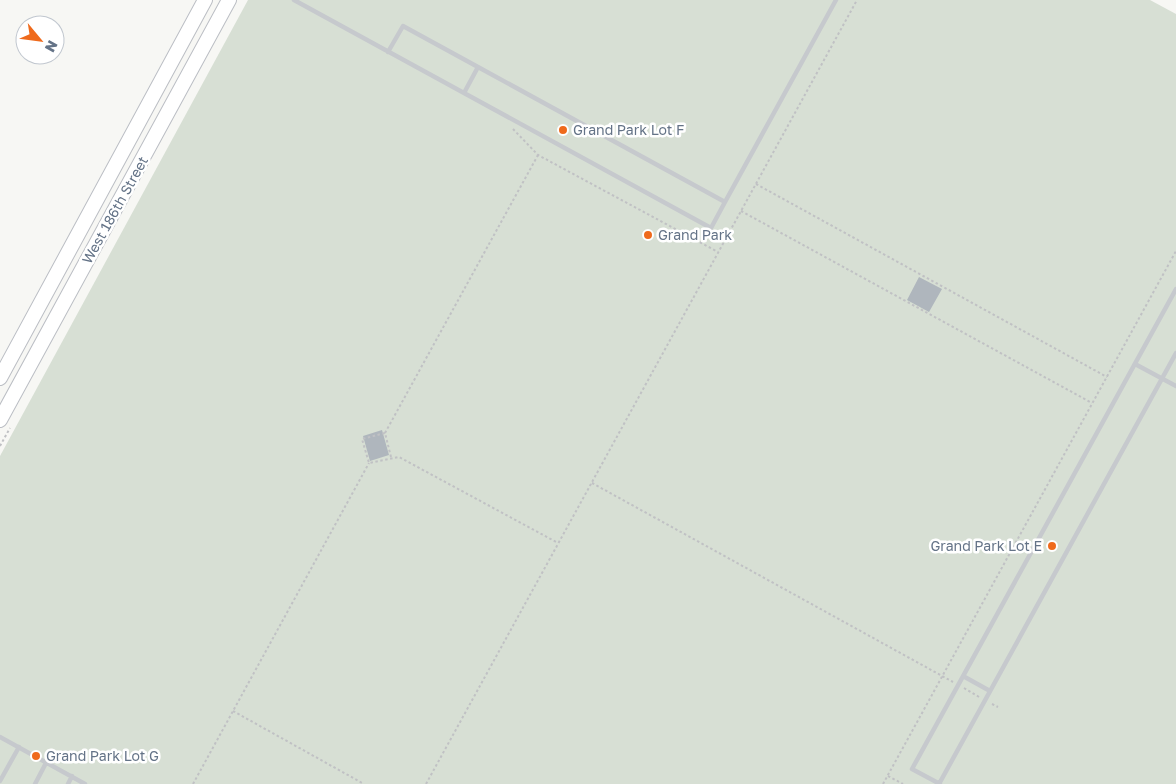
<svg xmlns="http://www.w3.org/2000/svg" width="1176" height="784" font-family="'Golos Text',sans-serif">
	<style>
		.green { fill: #d7dfd4 }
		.building { fill: #afb6bd }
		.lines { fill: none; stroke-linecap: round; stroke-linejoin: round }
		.secondary-casing { stroke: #bbbec4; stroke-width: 16 }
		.path { stroke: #c0c1c4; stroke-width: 2; stroke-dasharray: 2.5 2.5; stroke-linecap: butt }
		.lane { stroke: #c6c9cd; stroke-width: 4.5 }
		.secondary { stroke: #fff; stroke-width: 14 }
		.poi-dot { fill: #ef6a1c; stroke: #fff; stroke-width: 2 }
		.labels { text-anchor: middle; stroke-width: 5; stroke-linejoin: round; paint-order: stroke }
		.poi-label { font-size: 14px; fill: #647387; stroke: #fff; text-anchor: start }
		.street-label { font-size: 14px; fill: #647387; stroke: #fff }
	</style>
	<rect width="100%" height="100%" fill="#f7f7f4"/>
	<path class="green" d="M 248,0 L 1150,0 L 1176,14 L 1176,784 L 0,784 L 0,456 Z"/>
	<path class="building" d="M 919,277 L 942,289 L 929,312 L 907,300 Z
		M 382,430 L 389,455 L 370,461 L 363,436 Z"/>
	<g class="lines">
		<defs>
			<path id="secondary" d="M 0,378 L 205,0
				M 0,420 L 229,0"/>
		</defs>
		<use href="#secondary" class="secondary-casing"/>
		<path class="path" d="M 513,129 L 538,155 L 718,252
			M 756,184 L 1107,377
			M 741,211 L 1092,403
			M 385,433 L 538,155
			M 0,446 L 10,428
			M 391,457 L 385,433 L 362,439 L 369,463 L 399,457 L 558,543
			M 592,483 L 953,682
			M 964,688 L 979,697
			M 992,704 L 998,707
			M 233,711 L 364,784
			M 888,776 L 903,784
			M 193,784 L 369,463
			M 426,784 L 857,0
			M 883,784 L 1176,251"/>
		<path class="lane" d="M 294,0 L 464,93
			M 388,52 L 403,26 L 478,67
			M 725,202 L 478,67 L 464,93 L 711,228 L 725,202 L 836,0
			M 1135,364 L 1176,386
			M 963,676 L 990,691
			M 0,737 L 85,784
			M 0,781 L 19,747
			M 35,784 L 46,763
			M 68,784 L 72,776
			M 939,784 L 1176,353
			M 940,784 L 912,769 L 1176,289"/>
		<use href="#secondary" class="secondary"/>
	</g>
	<g class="poi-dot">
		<circle cx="563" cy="130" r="5"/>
		<circle cx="648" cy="235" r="5"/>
		<circle cx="1052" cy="546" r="5"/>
		<circle cx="36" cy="756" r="5"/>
	</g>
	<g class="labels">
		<g class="poi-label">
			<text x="573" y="135">Grand Park Lot F</text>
			<text x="658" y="240">Grand Park</text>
			<text x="1042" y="551" text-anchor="end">Grand Park Lot E</text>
			<text x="46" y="761">Grand Park Lot G</text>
		</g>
		<g class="street-label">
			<text transform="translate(115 210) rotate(-61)" y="5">West 186th Street</text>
		</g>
	</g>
	<g transform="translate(40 40) rotate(119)"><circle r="24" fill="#ffffff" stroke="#c1c7cf"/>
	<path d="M0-4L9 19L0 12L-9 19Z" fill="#ef6a1c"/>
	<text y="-8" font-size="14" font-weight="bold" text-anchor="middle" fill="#647387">N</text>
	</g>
</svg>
